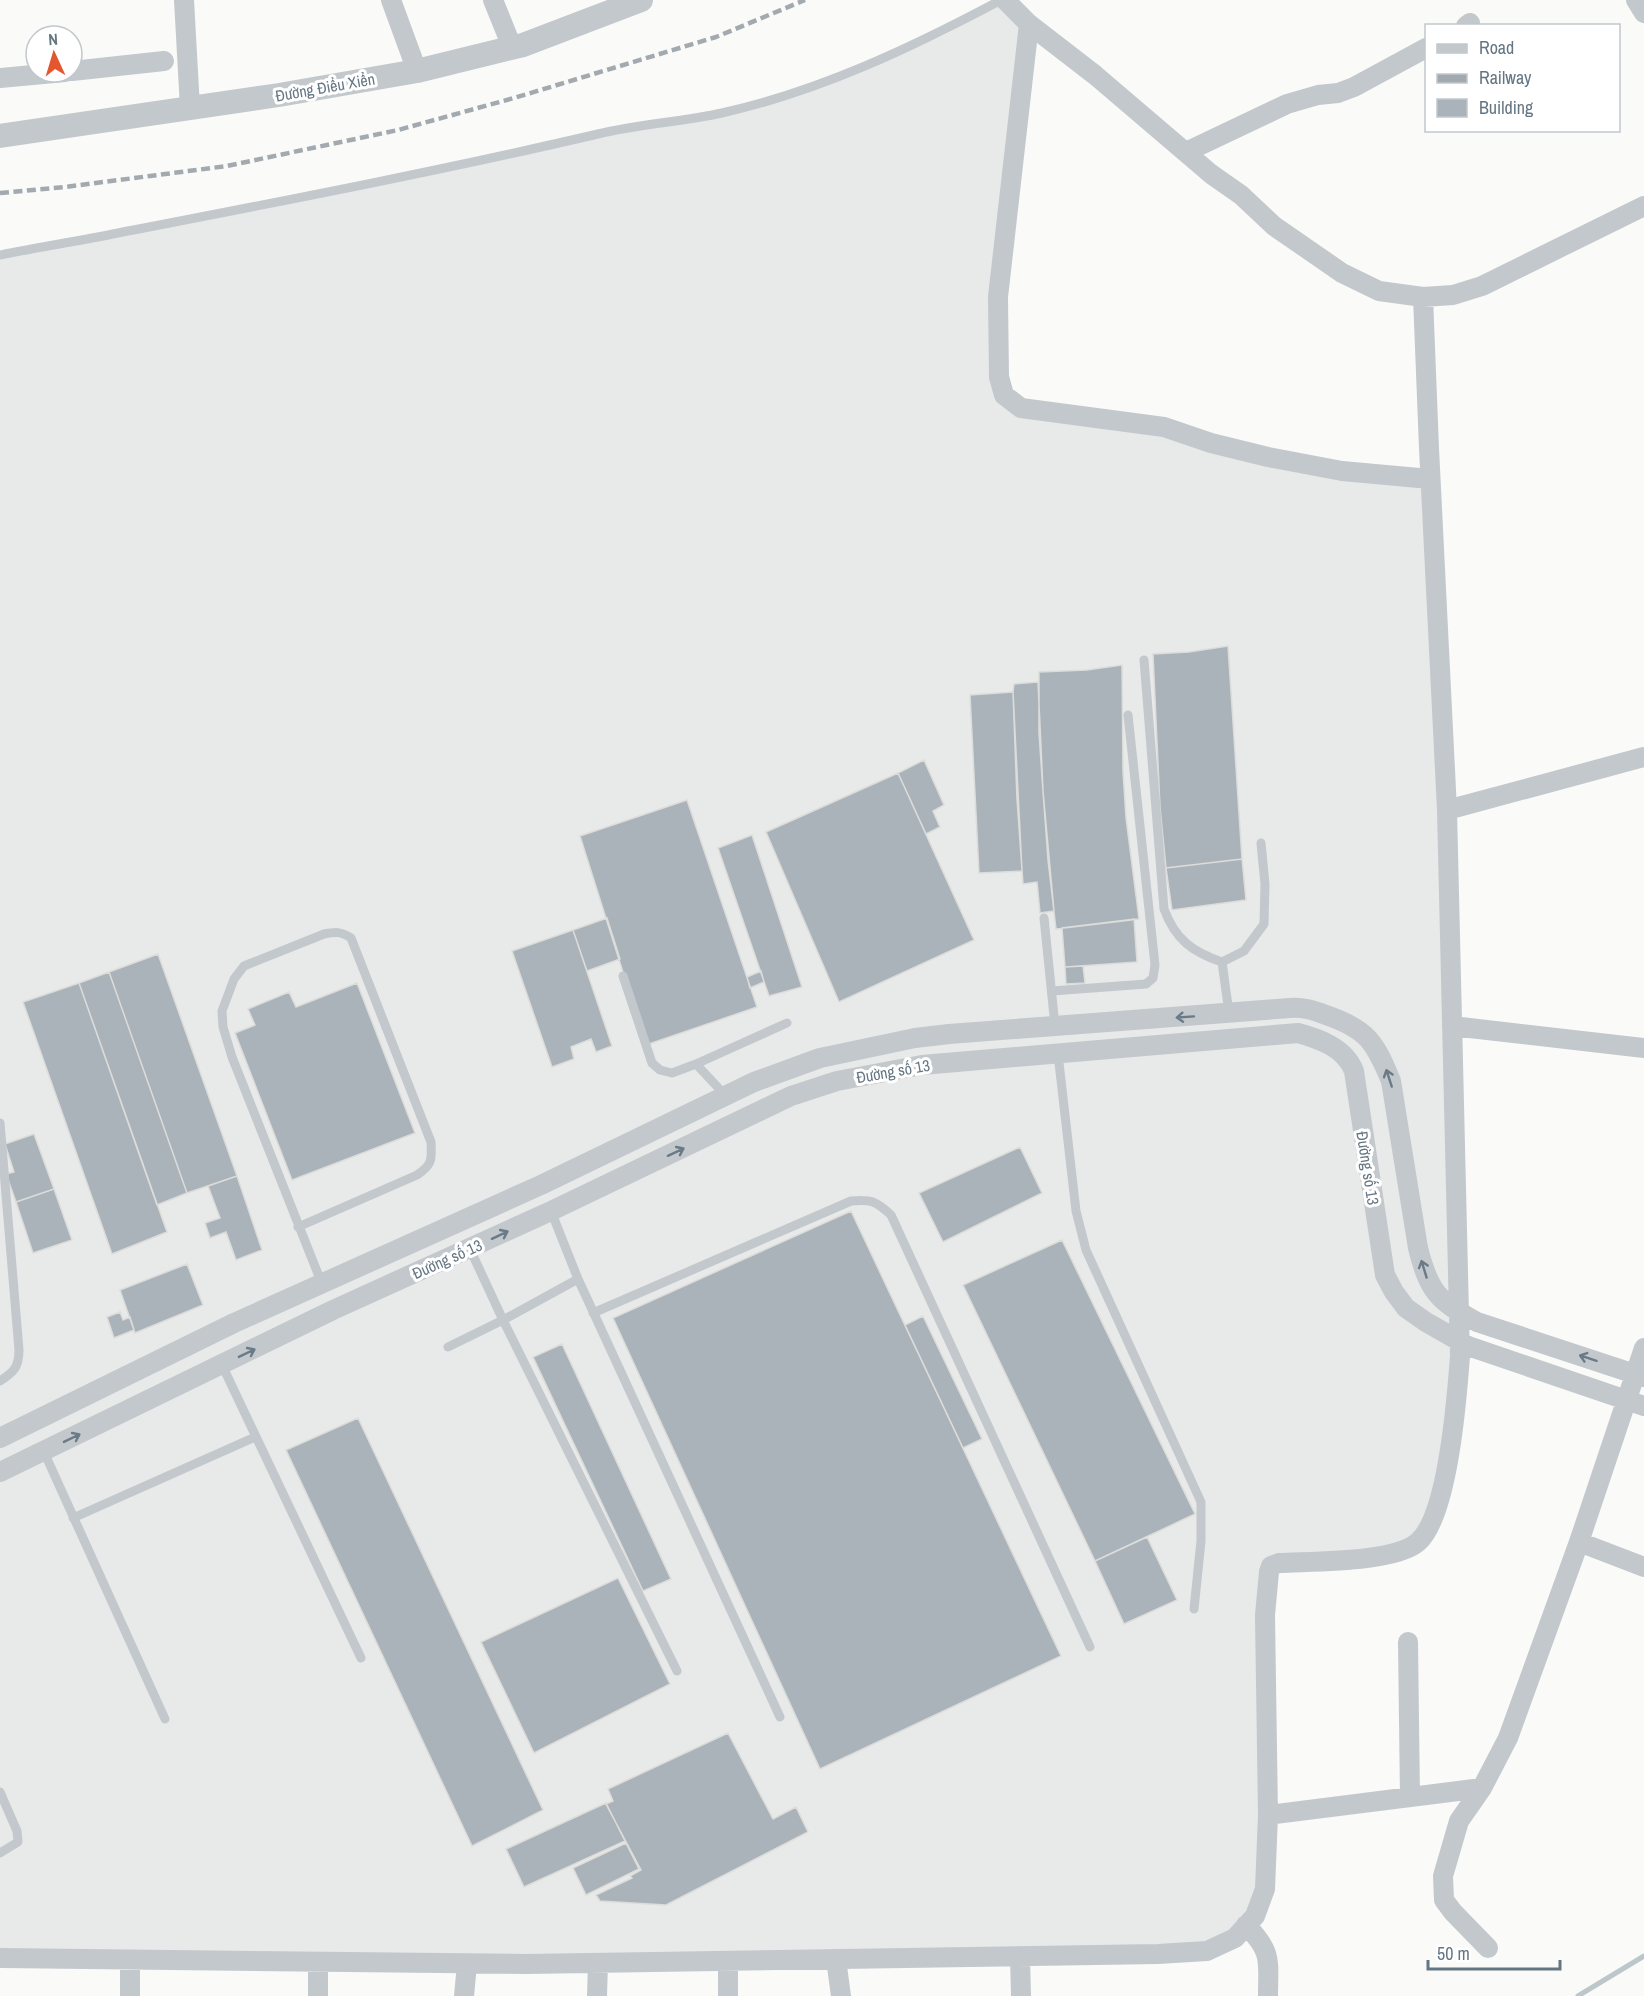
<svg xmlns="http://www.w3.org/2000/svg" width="1644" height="1996" font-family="'Archivo Narrow',sans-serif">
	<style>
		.built { fill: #e8e9e9 }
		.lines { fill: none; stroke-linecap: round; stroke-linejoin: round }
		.stream { stroke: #bbc7cb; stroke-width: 5 }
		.building { fill: #aab3b9; stroke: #dcdcda; stroke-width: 1.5 }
		.service { stroke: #c3c8cc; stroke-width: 9 }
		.minor { stroke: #c3c8cc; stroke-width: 20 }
		.tertiary { stroke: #c3c8cc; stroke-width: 24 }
		.rail { stroke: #a2aab0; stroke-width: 4.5; stroke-dasharray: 9 4.5; stroke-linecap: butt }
		.oneway { stroke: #6a7a87 }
		.labels { text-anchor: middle; stroke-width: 6; stroke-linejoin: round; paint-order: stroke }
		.street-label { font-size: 16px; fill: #657683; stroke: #fff }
	</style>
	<rect width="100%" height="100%" fill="#fafaf8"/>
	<path class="built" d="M 1001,4 L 1022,27 L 998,399 L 1163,434 L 1424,484 L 1441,812 L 1453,1358 L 1434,1498 L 1414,1538 L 1385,1549 L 1273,1558 L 1258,1887 L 1250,1912 L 1231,1933 L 1206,1945 L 525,1958 L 0,1952 L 0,259 L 616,133 L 721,117 L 891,59 L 946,34 Z"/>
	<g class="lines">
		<path class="stream" d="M 1578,1996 L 1644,1956"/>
	</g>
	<path class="building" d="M 1228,646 L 1242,859 L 1166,868 L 1160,807 L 1153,654 L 1189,652 Z
		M 1122,665 L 1123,772 L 1126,818 L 1139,919 L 1056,929 L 1048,860 L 1043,791 L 1039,733 L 1039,672 L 1087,670 Z
		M 1038,682 L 1043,791 L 1054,911 L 1040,913 L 1037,882 L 1023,884 L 1017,799 L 1013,692 L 1014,684 Z
		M 1013,692 L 1022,871 L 979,873 L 970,695 Z
		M 924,760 L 944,805 L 933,811 L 940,827 L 926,834 L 898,773 Z
		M 898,773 L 974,940 L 839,1002 L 766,832 Z
		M 687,800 L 757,1007 L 646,1045 L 580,836 Z
		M 752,835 L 802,987 L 769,996 L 718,848 Z
		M 1242,859 L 1246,900 L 1172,910 L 1166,868 Z
		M 607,918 L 620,959 L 587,971 L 573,930 Z
		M 1134,919 L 1137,962 L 1065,967 L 1062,928 Z
		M 573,930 L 612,1046 L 596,1052 L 591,1039 L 571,1047 L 574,1059 L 552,1067 L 512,951 Z
		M 158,954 L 237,1176 L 187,1193 L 109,972 Z
		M 1083,966 L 1085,983 L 1066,984 L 1065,967 Z
		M 761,971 L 764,982 L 750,988 L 747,977 Z
		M 109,972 L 187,1193 L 157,1205 L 79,983 Z
		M 79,983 L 167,1232 L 112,1254 L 23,1002 Z
		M 357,983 L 415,1133 L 292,1180 L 235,1033 L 255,1025 L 248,1009 L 289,992 L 296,1007 Z
		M 34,1134 L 54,1189 L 16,1202 L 6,1174 L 14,1172 L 5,1144 Z
		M 1020,1147 L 1042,1193 L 943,1242 L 919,1193 Z
		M 237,1176 L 262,1250 L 236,1260 L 226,1232 L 210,1238 L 205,1223 L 220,1218 L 208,1186 Z
		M 54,1189 L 72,1240 L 33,1253 L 16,1202 Z
		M 851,1211 L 1061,1656 L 820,1769 L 613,1318 Z
		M 1062,1240 L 1195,1514 L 1095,1561 L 963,1285 Z
		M 187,1264 L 203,1305 L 135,1333 L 120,1290 Z
		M 120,1312 L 123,1320 L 130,1317 L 134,1330 L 114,1338 L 107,1317 Z
		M 923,1316 L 982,1439 L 963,1448 L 905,1325 Z
		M 562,1344 L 671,1579 L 643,1591 L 533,1357 Z
		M 358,1418 L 543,1810 L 472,1846 L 286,1450 Z
		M 1147,1537 L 1177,1600 L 1124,1624 L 1095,1561 Z
		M 618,1578 L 670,1684 L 534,1753 L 481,1642 Z
		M 728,1733 L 773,1819 L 796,1807 L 808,1832 L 666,1905 L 600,1901 L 596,1895 L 632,1878 L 630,1876 L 641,1870 L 606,1804 L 613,1801 L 608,1789 Z
		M 606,1803 L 625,1841 L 524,1887 L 506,1849 Z
		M 626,1843 L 639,1869 L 586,1895 L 573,1868 Z"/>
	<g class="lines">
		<path class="service" d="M 0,255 C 39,247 79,241 118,233 C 278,202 439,171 598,134 C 639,124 681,122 722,113 C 820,91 913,47 1001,0
			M 1144,660 L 1164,909 C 1175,939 1192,952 1222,962 L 1244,951 L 1264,924 L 1265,884 L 1261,843
			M 1044,918 L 1055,1026
			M 1222,962 L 1229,1013
			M 623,976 L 652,1063 L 660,1070 L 672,1073 L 696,1064 L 787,1023
			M 1052,991 L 1146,984 L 1153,978 L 1155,965 L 1128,715
			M 1058,1054 L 1076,1211 L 1086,1250 L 1201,1502 L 1201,1541 L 1194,1609
			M 696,1064 L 725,1095
			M 0,1123 L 19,1350 C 19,1367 14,1372 0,1381
			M 551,1211 L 578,1279 L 780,1717
			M 298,1227 L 417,1175 C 432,1165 432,1160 431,1142 L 351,938 C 341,931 335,932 324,934 L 244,966 L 234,979 L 222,1011 L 223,1027 L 232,1057 L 322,1284
			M 470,1249 L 503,1320 L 677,1671
			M 593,1313 L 851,1201 C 871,1199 876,1201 891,1215 L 1090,1647
			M 448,1347 L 503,1320 L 578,1279
			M 222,1365 L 361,1658
			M 44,1452 L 165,1719
			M 73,1518 L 255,1437
			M 0,1792 L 17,1831 L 18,1842 L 0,1853"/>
		<path class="minor" d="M 184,0 L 190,108
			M 391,0 L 417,71
			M 493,0 L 512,47
			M 1005,0 L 1029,24 L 1095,75 L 1211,174 L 1241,195 L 1274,226 L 1342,273 L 1379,291 L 1423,297 L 1453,295 L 1482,286 L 1644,206
			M 1636,0 L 1644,13
			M 1029,24 L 998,297 L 999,377 L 1004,395 L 1021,408 L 1164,427 L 1211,443 L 1268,457 L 1342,471 L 1430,479
			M 1466,26 L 1470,23
			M 72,71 L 164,61
			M 0,78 L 65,72
			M 1186,152 L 1287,104 L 1318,95 L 1338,93 L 1354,87 L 1426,48
			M 1447,810 L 1644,757
			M 1452,1026 L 1644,1048
			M 0,1438 L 234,1323 L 541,1185 L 754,1082 L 820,1058 L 915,1038 L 949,1034 L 1290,1008 C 1303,1007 1313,1010 1326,1015 C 1367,1029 1375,1042 1391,1081 L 1418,1248 C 1429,1292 1438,1301 1477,1322 L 1644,1377
			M 0,1472 L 333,1310 L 551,1211 L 791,1096 L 837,1081 L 922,1065 L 1298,1033 C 1320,1039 1345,1048 1354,1071 L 1385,1275 L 1394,1292 L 1406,1308 L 1426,1322 L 1468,1346 L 1644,1406
			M 1579,1542 L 1644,1567
			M 1408,1642 L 1410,1797
			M 1482,1788 L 1459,1821 L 1443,1876 L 1444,1900 L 1453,1912 L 1488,1948
			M 1268,1815 L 1482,1788 L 1508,1738 L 1579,1542 L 1644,1348
			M 1246,1925 C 1273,1953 1268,1960 1268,1996
			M 1020,1956 L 1021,1996
			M 0,1958 L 526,1964 L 1158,1954 L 1207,1951 L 1235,1938 L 1255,1916 L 1265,1889 L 1268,1815 L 1265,1615 L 1269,1572 L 1271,1566 L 1279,1563 C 1311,1561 1394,1563 1418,1542 C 1448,1516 1457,1397 1460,1356 L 1447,810 L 1429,448 L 1423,297
			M 836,1959 L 841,1996
			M 130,1960 L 130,1996
			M 728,1961 L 728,1996
			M 318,1996 L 318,1962
			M 464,1996 L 467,1964
			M 597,1996 L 598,1963"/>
		<path class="tertiary" d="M 0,136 L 279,95 L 417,71 L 523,45 L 641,0"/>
		<path class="rail" d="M 0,193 L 65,187 L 227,166 L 398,130 L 514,98 L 716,37 L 805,0"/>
	</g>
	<defs><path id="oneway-shaft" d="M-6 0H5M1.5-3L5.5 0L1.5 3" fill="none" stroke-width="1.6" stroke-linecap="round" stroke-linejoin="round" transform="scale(1.5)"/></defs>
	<g class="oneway">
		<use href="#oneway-shaft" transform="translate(1185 1017) rotate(176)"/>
		<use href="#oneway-shaft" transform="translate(1389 1078) rotate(-108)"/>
		<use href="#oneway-shaft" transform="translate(676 1152) rotate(-25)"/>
		<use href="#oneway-shaft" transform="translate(500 1235) rotate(-25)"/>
		<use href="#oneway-shaft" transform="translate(1424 1269) rotate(-107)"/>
		<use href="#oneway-shaft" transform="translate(247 1353) rotate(-26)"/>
		<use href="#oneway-shaft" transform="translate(1588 1358) rotate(-162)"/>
		<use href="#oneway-shaft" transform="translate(72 1438) rotate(-26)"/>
	</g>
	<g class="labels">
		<g class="street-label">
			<text transform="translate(325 87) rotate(-10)" y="6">Đường Điểu Xiển</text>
			<text transform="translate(893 1071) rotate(-10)" y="6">Đường số 13</text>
			<text transform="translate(1368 1168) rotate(81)" y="6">Đường số 13</text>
			<text transform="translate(447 1259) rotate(-24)" y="6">Đường số 13</text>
		</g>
	</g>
	<rect x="1425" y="24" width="195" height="108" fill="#ffffff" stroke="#c1c8cd" stroke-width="1.5"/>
	<rect x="1437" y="44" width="30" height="9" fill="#c3c8cc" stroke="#c1c8cd" stroke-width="1.5"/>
	<text x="1479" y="54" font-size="18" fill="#657683">Road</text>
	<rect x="1437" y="74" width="30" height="9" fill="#a2aab0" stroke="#c1c8cd" stroke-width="1.5"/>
	<text x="1479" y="84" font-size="18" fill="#657683">Railway</text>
	<rect x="1437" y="99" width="30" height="18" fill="#aab3b9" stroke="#c1c8cd" stroke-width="1.5"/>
	<text x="1479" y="114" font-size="18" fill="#657683">Building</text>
	<g transform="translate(54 54) rotate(356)"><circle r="28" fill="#ffffff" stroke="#c1c8cd" stroke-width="1.5"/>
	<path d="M0-4.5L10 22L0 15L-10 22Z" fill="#e4572e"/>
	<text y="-9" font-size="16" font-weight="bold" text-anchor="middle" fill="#657683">N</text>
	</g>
	<path d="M1428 1960v9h132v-9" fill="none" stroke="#657683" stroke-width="3"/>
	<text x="1437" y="1960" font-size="18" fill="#657683" stroke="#ffffff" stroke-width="4.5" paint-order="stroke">50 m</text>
</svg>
